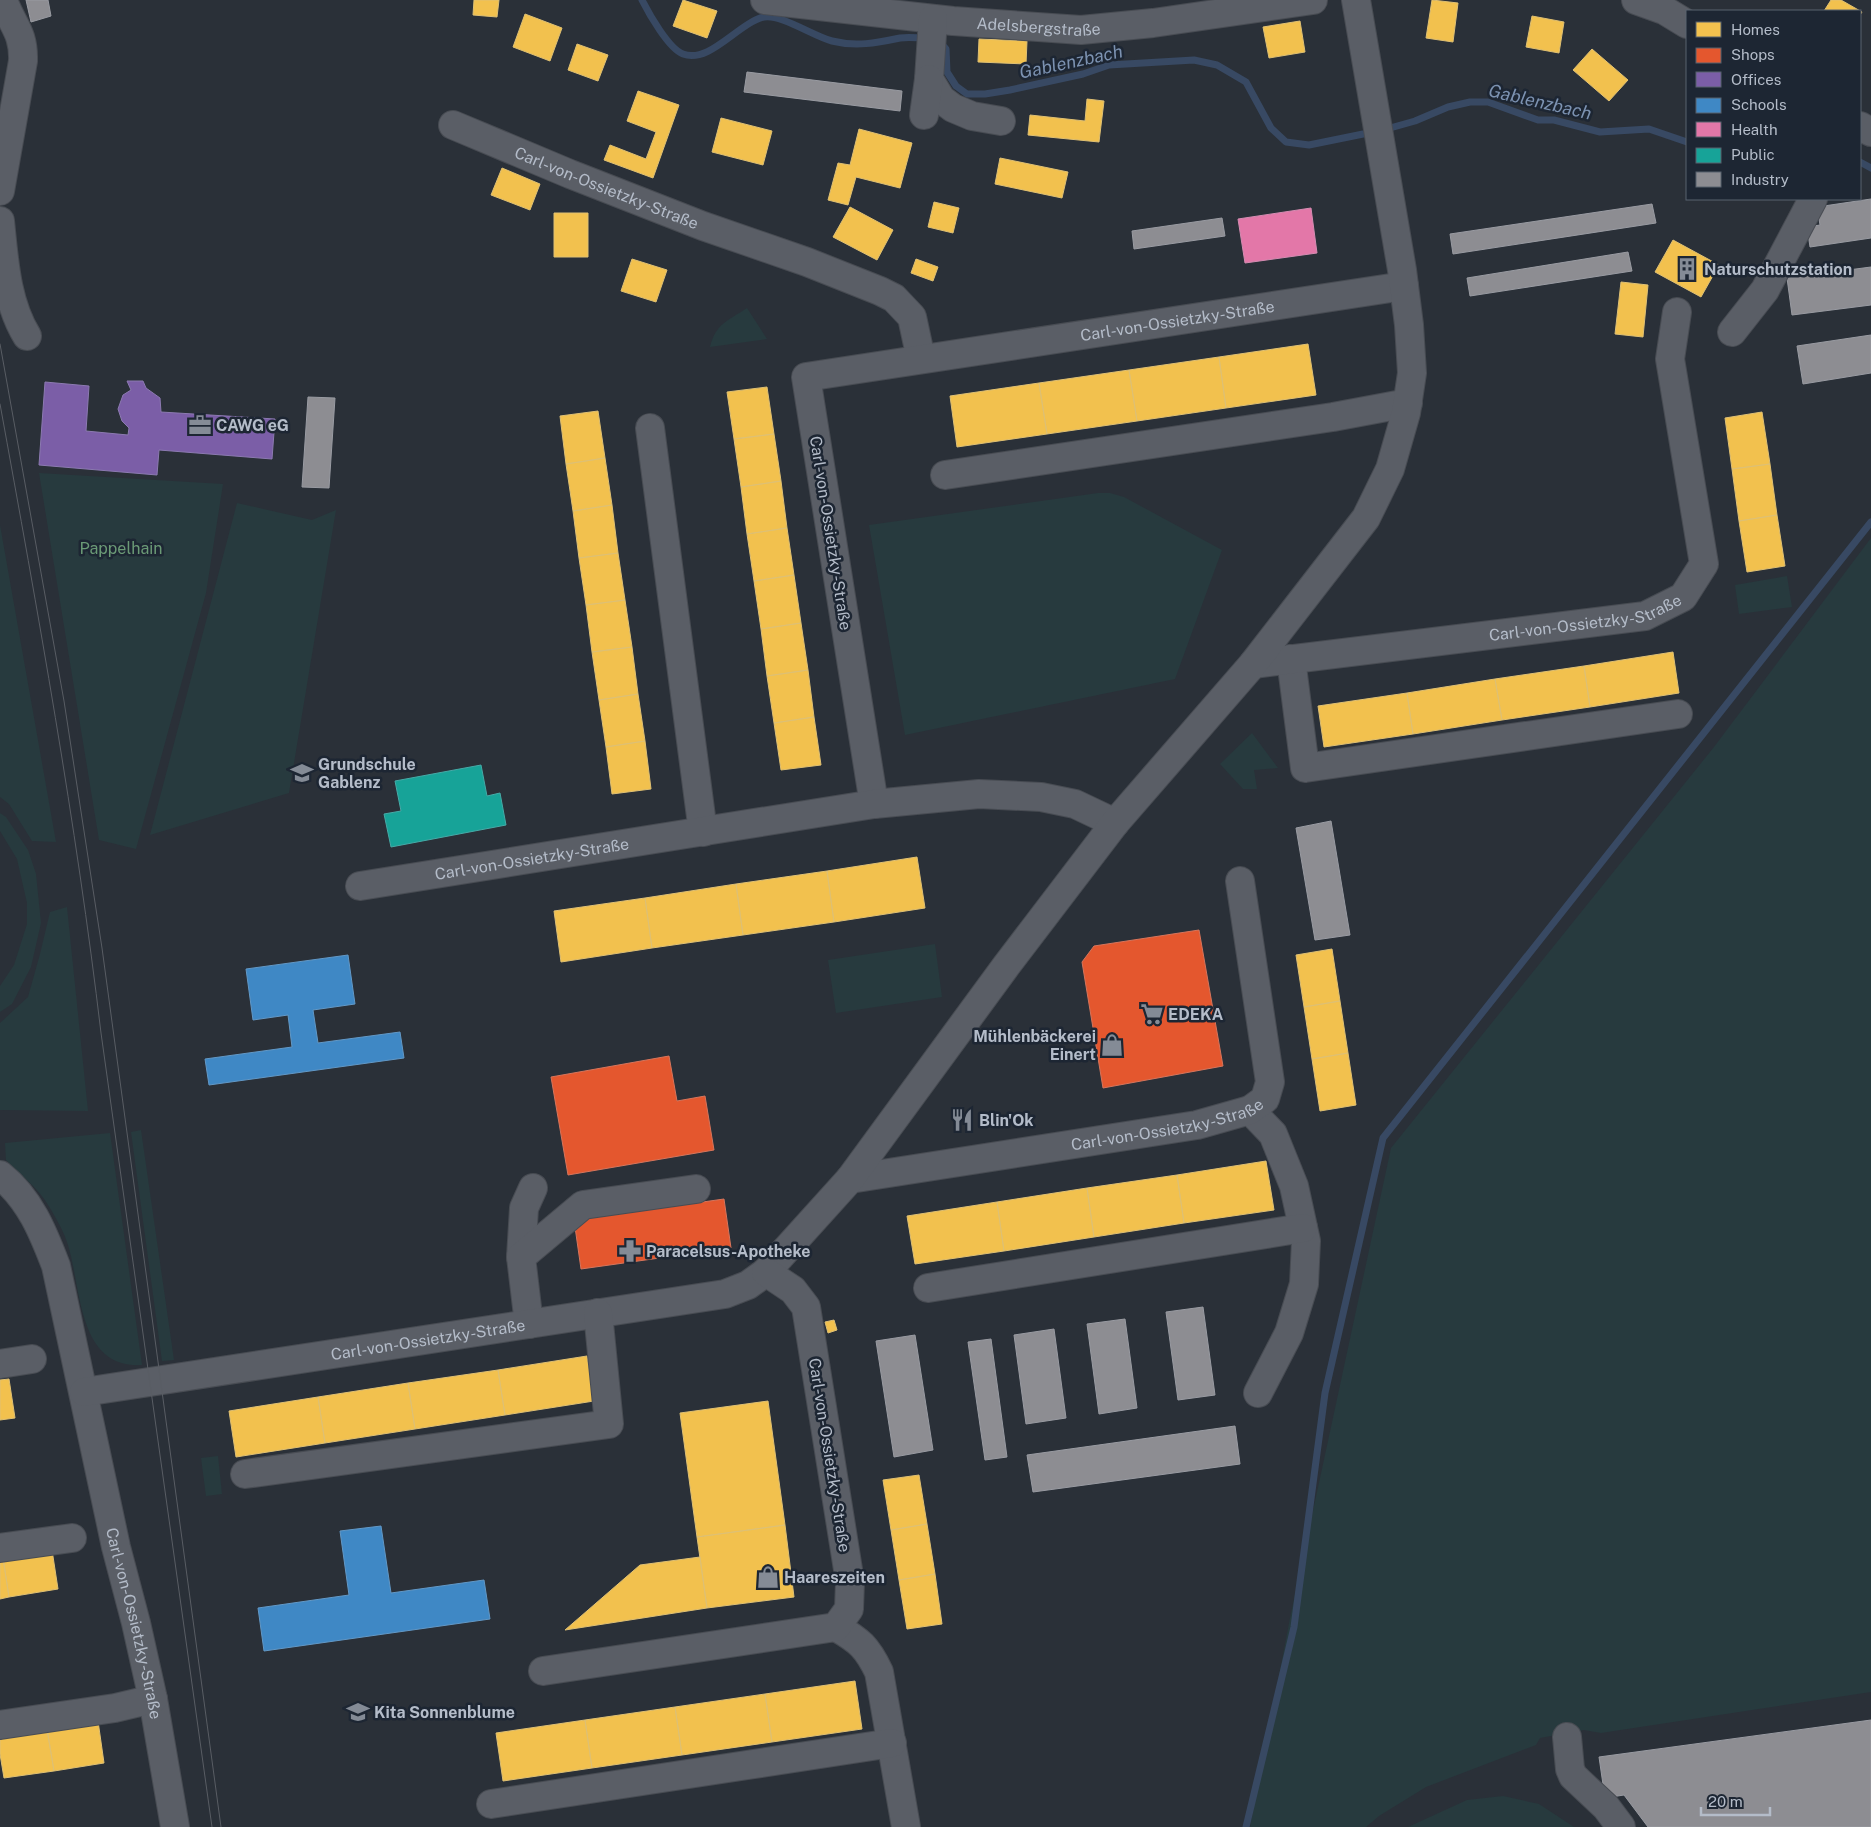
<svg xmlns="http://www.w3.org/2000/svg" width="1871" height="1827" font-family="'Public Sans',sans-serif">
	<style>
		.green { fill: #273a3e }
		.homes { fill: #f2c14e; stroke: #dfc073 }
		.shops { fill: #e4572e; stroke: #d6755c }
		.offices { fill: #7b5ea7; stroke: #8c7ab1 }
		.schools { fill: #3f88c5; stroke: #6298c6 }
		.health { fill: #e377a8; stroke: #d58cb2 }
		.public { fill: #17a398; stroke: #46aaa7 }
		.industry { fill: #8d8d92; stroke: #999ba2 }
		.lines { fill: none; stroke-linecap: round; stroke-linejoin: round }
		.stream { stroke: #384963; stroke-width: 7 }
		.minor-casing { stroke: #484c53; stroke-width: 30 }
		.minor { stroke: #5a5e66; stroke-width: 28 }
		.tram { stroke: #595d64; stroke-width: 1 }
		.labels { text-anchor: middle; stroke-width: 5; stroke-linejoin: round; paint-order: stroke }
		.street-label { font-size: 16px; fill: #b4bcc9; stroke: #1d2633 }
		.poi-label { font-size: 16px; font-weight: bold; fill: #b4bcc9; stroke: #1d2633; text-anchor: start }
		.park-label { font-size: 16px; fill: #6b9a76; stroke: #1d2633 }
		.water-label { font-size: 18px; font-style: italic; fill: #7c92b1; stroke: #1d2633 }
	</style>
	<rect width="100%" height="100%" fill="#2a3038"/>
	<path class="green" d="M 747,308 L 767,339 L 710,347 C 716,323 728,321 747,308 Z
		M 39,473 L 223,484 L 206,593 L 136,849 L 99,840 Z
		M 1098,493 L 1110,493 L 1124,497 L 1222,550 L 1175,679 L 905,735 L 869,525 Z
		M 237,503 L 312,520 L 336,510 L 289,793 L 150,835 Z
		M 0,525 L 56,842 L 32,841 L 9,804 L 0,797 Z
		M 1871,538 L 1871,1692 L 1601,1733 L 1584,1730 L 1540,1738 L 1536,1745 L 1426,1787 L 1379,1816 L 1366,1827 L 1250,1827 L 1291,1613 L 1391,1148 L 1714,747 Z
		M 1787,576 L 1792,607 L 1739,614 L 1735,585 Z
		M 1252,733 L 1278,768 L 1254,770 L 1257,789 L 1243,789 L 1220,764 Z
		M 0,813 L 6,817 L 28,850 L 36,874 L 41,923 L 31,967 L 12,1004 L 0,1012 L 0,986 L 14,965 L 27,924 L 27,903 L 17,859 L 0,831 Z
		M 67,907 L 88,1111 L 0,1110 L 0,1023 L 28,997 L 40,954 L 50,912 Z
		M 935,944 L 942,997 L 836,1013 L 828,960 Z
		M 141,1130 L 174,1360 L 162,1361 L 131,1132 Z
		M 110,1133 L 142,1365 C 76,1369 82,1285 67,1242 C 64,1231 48,1203 41,1195 C 31,1182 17,1172 6,1160 L 5,1143 Z
		M 218,1456 L 222,1494 L 206,1496 L 201,1458 Z
		M 1503,1796 L 1539,1804 L 1574,1827 L 1408,1827 L 1467,1800 Z"/>
	<path class="homes" d="M 474,0 L 499,0 L 497,17 L 473,15 Z
		M 683,0 L 717,11 L 707,38 L 673,26 Z
		M 1432,0 L 1458,3 L 1453,42 L 1426,38 Z
		M 1831,0 L 1841,0 L 1862,12 L 1860,15 L 1860,11 L 1824,11 Z
		M 525,14 L 562,28 L 550,61 L 513,47 Z
		M 1532,16 L 1564,22 L 1559,53 L 1526,47 Z
		M 1300,21 L 1305,52 L 1269,58 L 1263,27 Z
		M 979,39 L 1027,41 L 1026,64 L 978,62 Z
		M 577,44 L 608,55 L 598,81 L 568,70 Z
		M 1592,49 L 1628,80 L 1609,101 L 1573,70 Z
		M 638,91 L 679,105 L 653,178 L 604,160 L 610,145 L 646,159 L 656,132 L 627,121 Z
		M 1087,99 L 1104,101 L 1099,142 L 1028,135 L 1030,115 L 1085,121 Z
		M 721,118 L 772,131 L 763,165 L 712,152 Z
		M 859,129 L 912,143 L 900,188 L 856,177 L 848,205 L 828,200 L 838,163 L 850,165 Z
		M 1000,158 L 1068,172 L 1062,198 L 995,184 Z
		M 502,168 L 540,184 L 530,210 L 491,195 Z
		M 934,202 L 959,208 L 953,233 L 928,227 Z
		M 850,207 L 893,230 L 877,260 L 833,237 Z
		M 554,213 L 588,213 L 588,257 L 554,257 Z
		M 1673,240 L 1719,265 L 1701,297 L 1655,272 Z
		M 632,259 L 667,270 L 656,302 L 621,291 Z
		M 916,259 L 938,267 L 933,281 L 911,273 Z
		M 1621,282 L 1648,285 L 1643,337 L 1615,334 Z
		M 1308,344 L 1316,395 L 1226,408 L 1219,357 Z
		M 1219,357 L 1226,408 L 1137,421 L 1129,370 Z
		M 1129,370 L 1137,421 L 1047,434 L 1039,383 Z
		M 1039,383 L 1047,434 L 957,447 L 950,396 Z
		M 767,387 L 774,434 L 734,439 L 727,392 Z
		M 598,411 L 605,458 L 566,464 L 560,416 Z
		M 1762,412 L 1770,464 L 1732,469 L 1725,418 Z
		M 774,434 L 781,481 L 741,487 L 734,439 Z
		M 605,458 L 612,505 L 573,511 L 566,464 Z
		M 1770,464 L 1777,515 L 1739,521 L 1732,469 Z
		M 781,481 L 787,528 L 747,534 L 741,487 Z
		M 612,505 L 618,553 L 579,558 L 573,511 Z
		M 1777,515 L 1785,566 L 1747,572 L 1739,521 Z
		M 787,528 L 794,575 L 754,581 L 747,534 Z
		M 618,553 L 625,600 L 586,605 L 579,558 Z
		M 794,575 L 801,623 L 761,629 L 754,581 Z
		M 625,600 L 632,647 L 592,652 L 586,605 Z
		M 801,623 L 808,670 L 767,676 L 761,629 Z
		M 632,647 L 638,694 L 599,700 L 592,652 Z
		M 1673,652 L 1679,693 L 1590,707 L 1584,666 Z
		M 1584,666 L 1590,707 L 1502,720 L 1495,679 Z
		M 808,670 L 814,717 L 774,723 L 767,676 Z
		M 1495,679 L 1502,720 L 1413,734 L 1407,693 Z
		M 1407,693 L 1413,734 L 1324,747 L 1318,706 Z
		M 638,694 L 645,741 L 606,747 L 599,700 Z
		M 814,717 L 821,765 L 781,770 L 774,723 Z
		M 645,741 L 651,789 L 612,794 L 606,747 Z
		M 917,857 L 925,908 L 834,922 L 827,871 Z
		M 827,871 L 834,922 L 743,935 L 736,884 Z
		M 736,884 L 743,935 L 652,948 L 645,898 Z
		M 645,898 L 652,948 L 561,962 L 554,911 Z
		M 1332,949 L 1340,1001 L 1304,1007 L 1296,955 Z
		M 1340,1001 L 1348,1053 L 1312,1059 L 1304,1007 Z
		M 1348,1053 L 1356,1105 L 1320,1111 L 1312,1059 Z
		M 1266,1161 L 1274,1210 L 1184,1223 L 1177,1175 Z
		M 1177,1175 L 1184,1223 L 1094,1237 L 1087,1188 Z
		M 1087,1188 L 1094,1237 L 1004,1251 L 997,1202 Z
		M 997,1202 L 1004,1251 L 915,1264 L 907,1216 Z
		M 834,1320 L 837,1330 L 828,1333 L 825,1322 Z
		M 587,1356 L 594,1401 L 505,1415 L 498,1370 Z
		M 498,1370 L 505,1415 L 415,1429 L 408,1383 Z
		M 9,1379 L 15,1418 L 0,1420 L 0,1380 Z
		M 408,1383 L 415,1429 L 325,1443 L 318,1397 Z
		M 318,1397 L 325,1443 L 236,1457 L 229,1411 Z
		M 768,1401 L 785,1525 L 697,1537 L 680,1413 Z
		M 919,1475 L 927,1524 L 891,1530 L 883,1480 Z
		M 927,1524 L 935,1574 L 899,1580 L 891,1530 Z
		M 785,1525 L 794,1597 L 707,1608 L 697,1537 Z
		M 52,1550 L 58,1589 L 9,1597 L 3,1558 Z
		M 700,1557 L 707,1608 L 565,1630 L 640,1565 Z
		M 0,1558 L 3,1558 L 9,1597 L 0,1599 Z
		M 935,1574 L 942,1624 L 907,1629 L 899,1580 Z
		M 855,1681 L 862,1729 L 772,1742 L 765,1694 Z
		M 765,1694 L 772,1742 L 682,1755 L 675,1707 Z
		M 675,1707 L 682,1755 L 592,1768 L 585,1720 Z
		M 585,1720 L 592,1768 L 503,1781 L 496,1733 Z
		M 98,1721 L 104,1763 L 54,1771 L 47,1729 Z
		M 47,1729 L 54,1771 L 4,1778 L 0,1754 L 0,1736 Z"/>
	<path class="shops" d="M 1199,930 L 1223,1066 L 1103,1088 L 1082,962 L 1094,946 Z
		M 669,1056 L 677,1101 L 705,1096 L 714,1150 L 568,1175 L 551,1077 Z
		M 724,1199 L 731,1248 L 581,1269 L 574,1220 Z"/>
	<path class="offices" d="M 127,381 L 143,381 L 146,388 L 160,398 L 161,412 L 275,419 L 272,459 L 159,450 L 157,475 L 39,465 L 45,382 L 89,386 L 86,431 L 128,435 L 129,428 L 122,421 L 118,409 L 123,395 L 131,390 Z"/>
	<path class="schools" d="M 348,955 L 355,1004 L 313,1010 L 318,1043 L 400,1032 L 404,1058 L 209,1085 L 205,1059 L 292,1047 L 288,1015 L 253,1020 L 246,969 Z
		M 381,1526 L 391,1593 L 484,1580 L 490,1619 L 264,1651 L 258,1608 L 349,1595 L 340,1531 Z"/>
	<path class="health" d="M 1311,208 L 1317,253 L 1245,263 L 1238,219 Z"/>
	<path class="public" d="M 481,765 L 487,796 L 500,793 L 506,825 L 391,847 L 384,814 L 401,811 L 395,781 Z"/>
	<path class="industry" d="M 26,0 L 48,0 L 51,16 L 31,22 Z
		M 747,72 L 902,91 L 900,111 L 744,92 Z
		M 1871,199 L 1871,238 L 1810,247 L 1807,227 L 1820,225 L 1817,207 Z
		M 1652,204 L 1656,223 L 1453,254 L 1450,234 Z
		M 1222,218 L 1225,236 L 1134,249 L 1132,231 Z
		M 1628,252 L 1632,271 L 1470,296 L 1467,278 Z
		M 1871,267 L 1871,305 L 1792,315 L 1787,278 Z
		M 1871,335 L 1871,373 L 1803,384 L 1797,346 Z
		M 308,397 L 335,398 L 329,488 L 302,487 Z
		M 1331,821 L 1350,935 L 1315,940 L 1296,828 Z
		M 1203,1307 L 1215,1395 L 1178,1400 L 1166,1312 Z
		M 1125,1319 L 1137,1408 L 1099,1414 L 1087,1324 Z
		M 1054,1329 L 1066,1418 L 1026,1424 L 1014,1335 Z
		M 915,1335 L 933,1450 L 894,1457 L 876,1341 Z
		M 991,1339 L 1007,1457 L 985,1460 L 968,1342 Z
		M 1235,1426 L 1240,1464 L 1033,1492 L 1027,1455 Z
		M 1871,1720 L 1871,1827 L 1648,1827 L 1624,1795 L 1605,1798 L 1599,1757 Z"/>
	<g class="lines">
		<path class="stream" d="M 642,0 C 649,14 669,49 683,54 C 710,64 738,23 764,17 C 781,14 813,36 832,41 C 856,47 876,43 900,38 C 908,37 918,38 926,38
			M 940,42 L 946,49 L 947,72 L 956,86 L 967,94 L 985,94 L 1010,90 L 1083,74 L 1109,65 L 1194,60 L 1217,65 L 1246,82 L 1271,128 L 1286,142 L 1309,145 L 1373,132
			M 1383,130 L 1415,121 L 1448,107 L 1470,102 L 1488,102 L 1538,120 L 1554,120 L 1600,132 L 1649,129 L 1687,142
			M 1860,162 L 1871,168
			M 1246,1827 L 1294,1627 L 1325,1393 L 1383,1138 L 1871,522"/>
		<defs>
			<g id="minor">
				<path id="s1" d="M 765,0 L 953,21 L 1081,30 L 1153,23 L 1313,0"/>
				<path d="M 1636,0 L 1664,10 L 1687,24"/>
				<path d="M 933,19 L 929,79 L 941,99 L 953,108 L 972,116 L 1001,121"/>
				<path d="M 924,115 L 929,79"/>
				<path id="s2" d="M 453,125 L 570,174 L 703,226 L 807,262 L 880,291 L 894,298 L 912,317 L 921,359"/>
				<path d="M 1860,126 L 1871,132"/>
				<path d="M 0,191 L 23,61 C 24,32 12,25 3,0"/>
				<path d="M 0,221 C 4,259 6,302 27,336"/>
				<path d="M 1732,332 L 1765,290 L 1813,199"/>
				<path d="M 650,428 L 703,832"/>
				<path d="M 945,475 L 1333,417 L 1408,403"/>
				<path d="M 1291,659 L 1305,768 L 1678,714"/>
				<path id="s3" d="M 1253,664 L 1645,616 L 1683,597 L 1704,564 L 1670,359 L 1677,312"/>
				<path id="s4" d="M 874,804 L 806,377 L 1404,286"/>
				<path id="s5" d="M 360,886 L 874,804 L 979,794 L 1041,797 L 1075,804 L 1115,823"/>
				<path d="M 1250,1110 L 1273,1134 L 1294,1186 L 1306,1241 L 1304,1284 L 1289,1333 L 1258,1393"/>
				<path id="s6" d="M 0,1175 C 30,1199 43,1232 56,1266 L 116,1547 L 136,1623 L 153,1699 L 175,1827"/>
				<path id="s7" d="M 850,1179 L 1197,1125 L 1250,1110 L 1265,1099 L 1270,1082 L 1240,881"/>
				<path d="M 521,1257 L 524,1208 L 533,1188"/>
				<path d="M 928,1288 L 1303,1228"/>
				<path d="M 529,1324 L 521,1257 L 583,1205 L 696,1189"/>
				<path d="M 0,1364 L 32,1359"/>
				<path id="s8" d="M 84,1392 L 725,1294 L 748,1285 L 766,1272 L 850,1179 L 1006,966 L 1115,823 L 1253,664 L 1366,518 L 1390,469 L 1406,413 L 1412,373 L 1409,325 L 1402,270 L 1356,0"/>
				<path d="M 245,1474 L 609,1424 L 598,1313"/>
				<path d="M 0,1548 L 72,1538"/>
				<path d="M 836,1627 C 860,1641 867,1647 879,1672 L 906,1827"/>
				<path d="M 543,1671 L 836,1627 L 849,1609 L 850,1582 L 806,1307 L 793,1290 L 766,1272"/>
				<path d="M 0,1725 L 115,1708 L 153,1699"/>
				<path d="M 1567,1737 L 1570,1769 L 1573,1776 L 1606,1807 L 1621,1827"/>
				<path d="M 491,1804 L 892,1743"/>
			</g>
		</defs>
		<use href="#minor" class="minor-casing"/>
		<use href="#minor" class="minor"/>
		<path class="tram" d="M 0,344 L 64,701 L 102,948 L 221,1827
			M 0,404 C 38,613 76,822 101,1033 L 212,1827"/>
	</g>
	<defs>
		<symbol id="building-bare" viewBox="-9 -9 18 18"><path d="M-4-6H4V6H1V3H-1V6H-4ZM-2.5-4.3h1.7v1.8h-1.7ZM.8-4.3h1.7v1.8H.8ZM-2.5-1h1.7V.8h-1.7ZM.8-1h1.7V.8H.8Z" fill="#848b96" stroke="#1d2633" stroke-width="2.5" paint-order="stroke"/></symbol>
		<symbol id="office-bare" viewBox="-9 -9 18 18"><path d="M-6-3h4V-5.5h4V-3h4V5H-6ZM-1-4.5V-3h2v-1.5ZM-6 0V1H6V0Z" fill="#848b96" stroke="#1d2633" stroke-width="2.5" paint-order="stroke"/></symbol>
		<symbol id="school-bare" viewBox="-9 -9 18 18"><path d="M0-5L7-2L0 1L-7-2ZM-4 1L0 2.5L4 1V4Q0 6-4 4Z" fill="#848b96" stroke="#1d2633" stroke-width="2.5" paint-order="stroke"/></symbol>
		<symbol id="supermarket-bare" viewBox="-9 -9 18 18"><path d="M-6-5.5h2.5l.6 2H6L4.5 2H-2.5L-4.4-4H-6ZM-1.5 3.2a1.3 1.3 0 1 0 .1 0ZM3 3.2a1.3 1.3 0 1 0 .1 0Z" fill="#848b96" stroke="#1d2633" stroke-width="2.5" paint-order="stroke"/></symbol>
		<symbol id="shop-bare" viewBox="-9 -9 18 18"><path d="M-5-2.5h2.3a2.7 3.5 0 0 1 5.4 0H5L5.5 6h-11ZM-1.5-2.5h3a1.5 2.3 0 0 0-3 0Z" fill="#848b96" stroke="#1d2633" stroke-width="2.5" paint-order="stroke"/></symbol>
		<symbol id="restaurant-bare" viewBox="-9 -9 18 18"><path d="M-5-6h1v4h1v-4h1v4h1v-4h1v5L-1.5 .5V6h-2V.5L-5-1ZM5-6V6H3V1.5H1.5Q1.5-4 5-6Z" fill="#848b96" stroke="#1d2633" stroke-width="2.5" paint-order="stroke"/></symbol>
		<symbol id="pharmacy-bare" viewBox="-9 -9 18 18"><path d="M-2-6h4v4h4v4h-4v4h-4v-4h-4v-4h4Z" fill="#848b96" stroke="#1d2633" stroke-width="2.5" paint-order="stroke"/></symbol>
	</defs>
	<g fill-rule="evenodd">
		<use href="#building-bare" x="1671" y="253" width="32" height="32"/>
		<use href="#office-bare" x="184" y="409" width="32" height="32"/>
		<use href="#school-bare" x="286" y="757" width="32" height="32"/>
		<use href="#supermarket-bare" x="1136" y="998" width="32" height="32"/>
		<use href="#shop-bare" x="1096" y="1029" width="32" height="32"/>
		<use href="#restaurant-bare" x="946" y="1104" width="32" height="32"/>
		<use href="#pharmacy-bare" x="614" y="1235" width="32" height="32"/>
		<use href="#shop-bare" x="752" y="1561" width="32" height="32"/>
		<use href="#school-bare" x="342" y="1696" width="32" height="32"/>
	</g>
	<g class="labels">
		<g class="street-label">
			<text dy="6" stroke="none"><textPath href="#s1" startOffset="275">Adelsbergstraße</textPath></text>
			<text dy="6" stroke="none"><textPath href="#s2" startOffset="166">Carl-von-Ossietzky-Straße</textPath></text>
			<text dy="6" stroke="none"><textPath href="#s4" startOffset="808">Carl-von-Ossietzky-Straße</textPath></text>
			<text transform="translate(831 533) rotate(81)" y="6">Carl-von-Ossietzky-Straße</text>
			<text dy="6" stroke="none"><textPath href="#s3" startOffset="336">Carl-von-Ossietzky-Straße</textPath></text>
			<text dy="6" stroke="none"><textPath href="#s5" startOffset="174">Carl-von-Ossietzky-Straße</textPath></text>
			<text dy="6" stroke="none"><textPath href="#s7" startOffset="322">Carl-von-Ossietzky-Straße</textPath></text>
			<text dy="6" stroke="none"><textPath href="#s8" startOffset="348">Carl-von-Ossietzky-Straße</textPath></text>
			<text transform="translate(830 1455) rotate(81)" y="6">Carl-von-Ossietzky-Straße</text>
			<text dy="6" stroke="none"><textPath href="#s6" startOffset="474">Carl-von-Ossietzky-Straße</textPath></text>
		</g>
		<g class="poi-label">
			<text x="1704" y="275">Naturschutzstation</text>
			<text x="216" y="431">CAWG eG</text>
			<text x="318" y="770">Grundschule<tspan x="318" dy="18">Gablenz</tspan></text>
			<text x="1168" y="1020">EDEKA</text>
			<text x="1096" y="1042" text-anchor="end">Mühlenbäckerei<tspan x="1096" dy="18">Einert</tspan></text>
			<text x="979" y="1126">Blin'Ok</text>
			<text x="646" y="1257">Paracelsus-Apotheke</text>
			<text x="784" y="1583">Haareszeiten</text>
			<text x="374" y="1718">Kita Sonnenblume</text>
		</g>
		<g class="park-label">
			<text x="121" y="554">Pappelhain</text>
		</g>
		<g class="water-label">
			<text transform="translate(1071 62) rotate(-12)" y="6">Gablenzbach</text>
			<text transform="translate(1540 102) rotate(13)" y="6">Gablenzbach</text>
		</g>
	</g>
	<rect x="1686" y="10" width="175" height="190" fill="#1d2633" stroke="#59626f"/>
	<rect x="1696" y="22" width="25" height="15" fill="#f2c14e" stroke="#59626f"/>
	<text x="1731" y="35" font-size="15" fill="#b4bcc9">Homes</text>
	<rect x="1696" y="48" width="25" height="15" fill="#e4572e" stroke="#59626f"/>
	<text x="1731" y="60" font-size="15" fill="#b4bcc9">Shops</text>
	<rect x="1696" y="72" width="25" height="15" fill="#7b5ea7" stroke="#59626f"/>
	<text x="1731" y="85" font-size="15" fill="#b4bcc9">Offices</text>
	<rect x="1696" y="98" width="25" height="15" fill="#3f88c5" stroke="#59626f"/>
	<text x="1731" y="110" font-size="15" fill="#b4bcc9">Schools</text>
	<rect x="1696" y="122" width="25" height="15" fill="#e377a8" stroke="#59626f"/>
	<text x="1731" y="135" font-size="15" fill="#b4bcc9">Health</text>
	<rect x="1696" y="148" width="25" height="15" fill="#17a398" stroke="#59626f"/>
	<text x="1731" y="160" font-size="15" fill="#b4bcc9">Public</text>
	<rect x="1696" y="172" width="25" height="15" fill="#8d8d92" stroke="#59626f"/>
	<text x="1731" y="185" font-size="15" fill="#b4bcc9">Industry</text>
	<path d="M1701 1807v8h69v-8" fill="none" stroke="#b4bcc9" stroke-width="2.5"/>
	<text x="1708" y="1807" font-size="15" fill="#b4bcc9" stroke="#1d2633" stroke-width="4" paint-order="stroke">20 m</text>
</svg>
